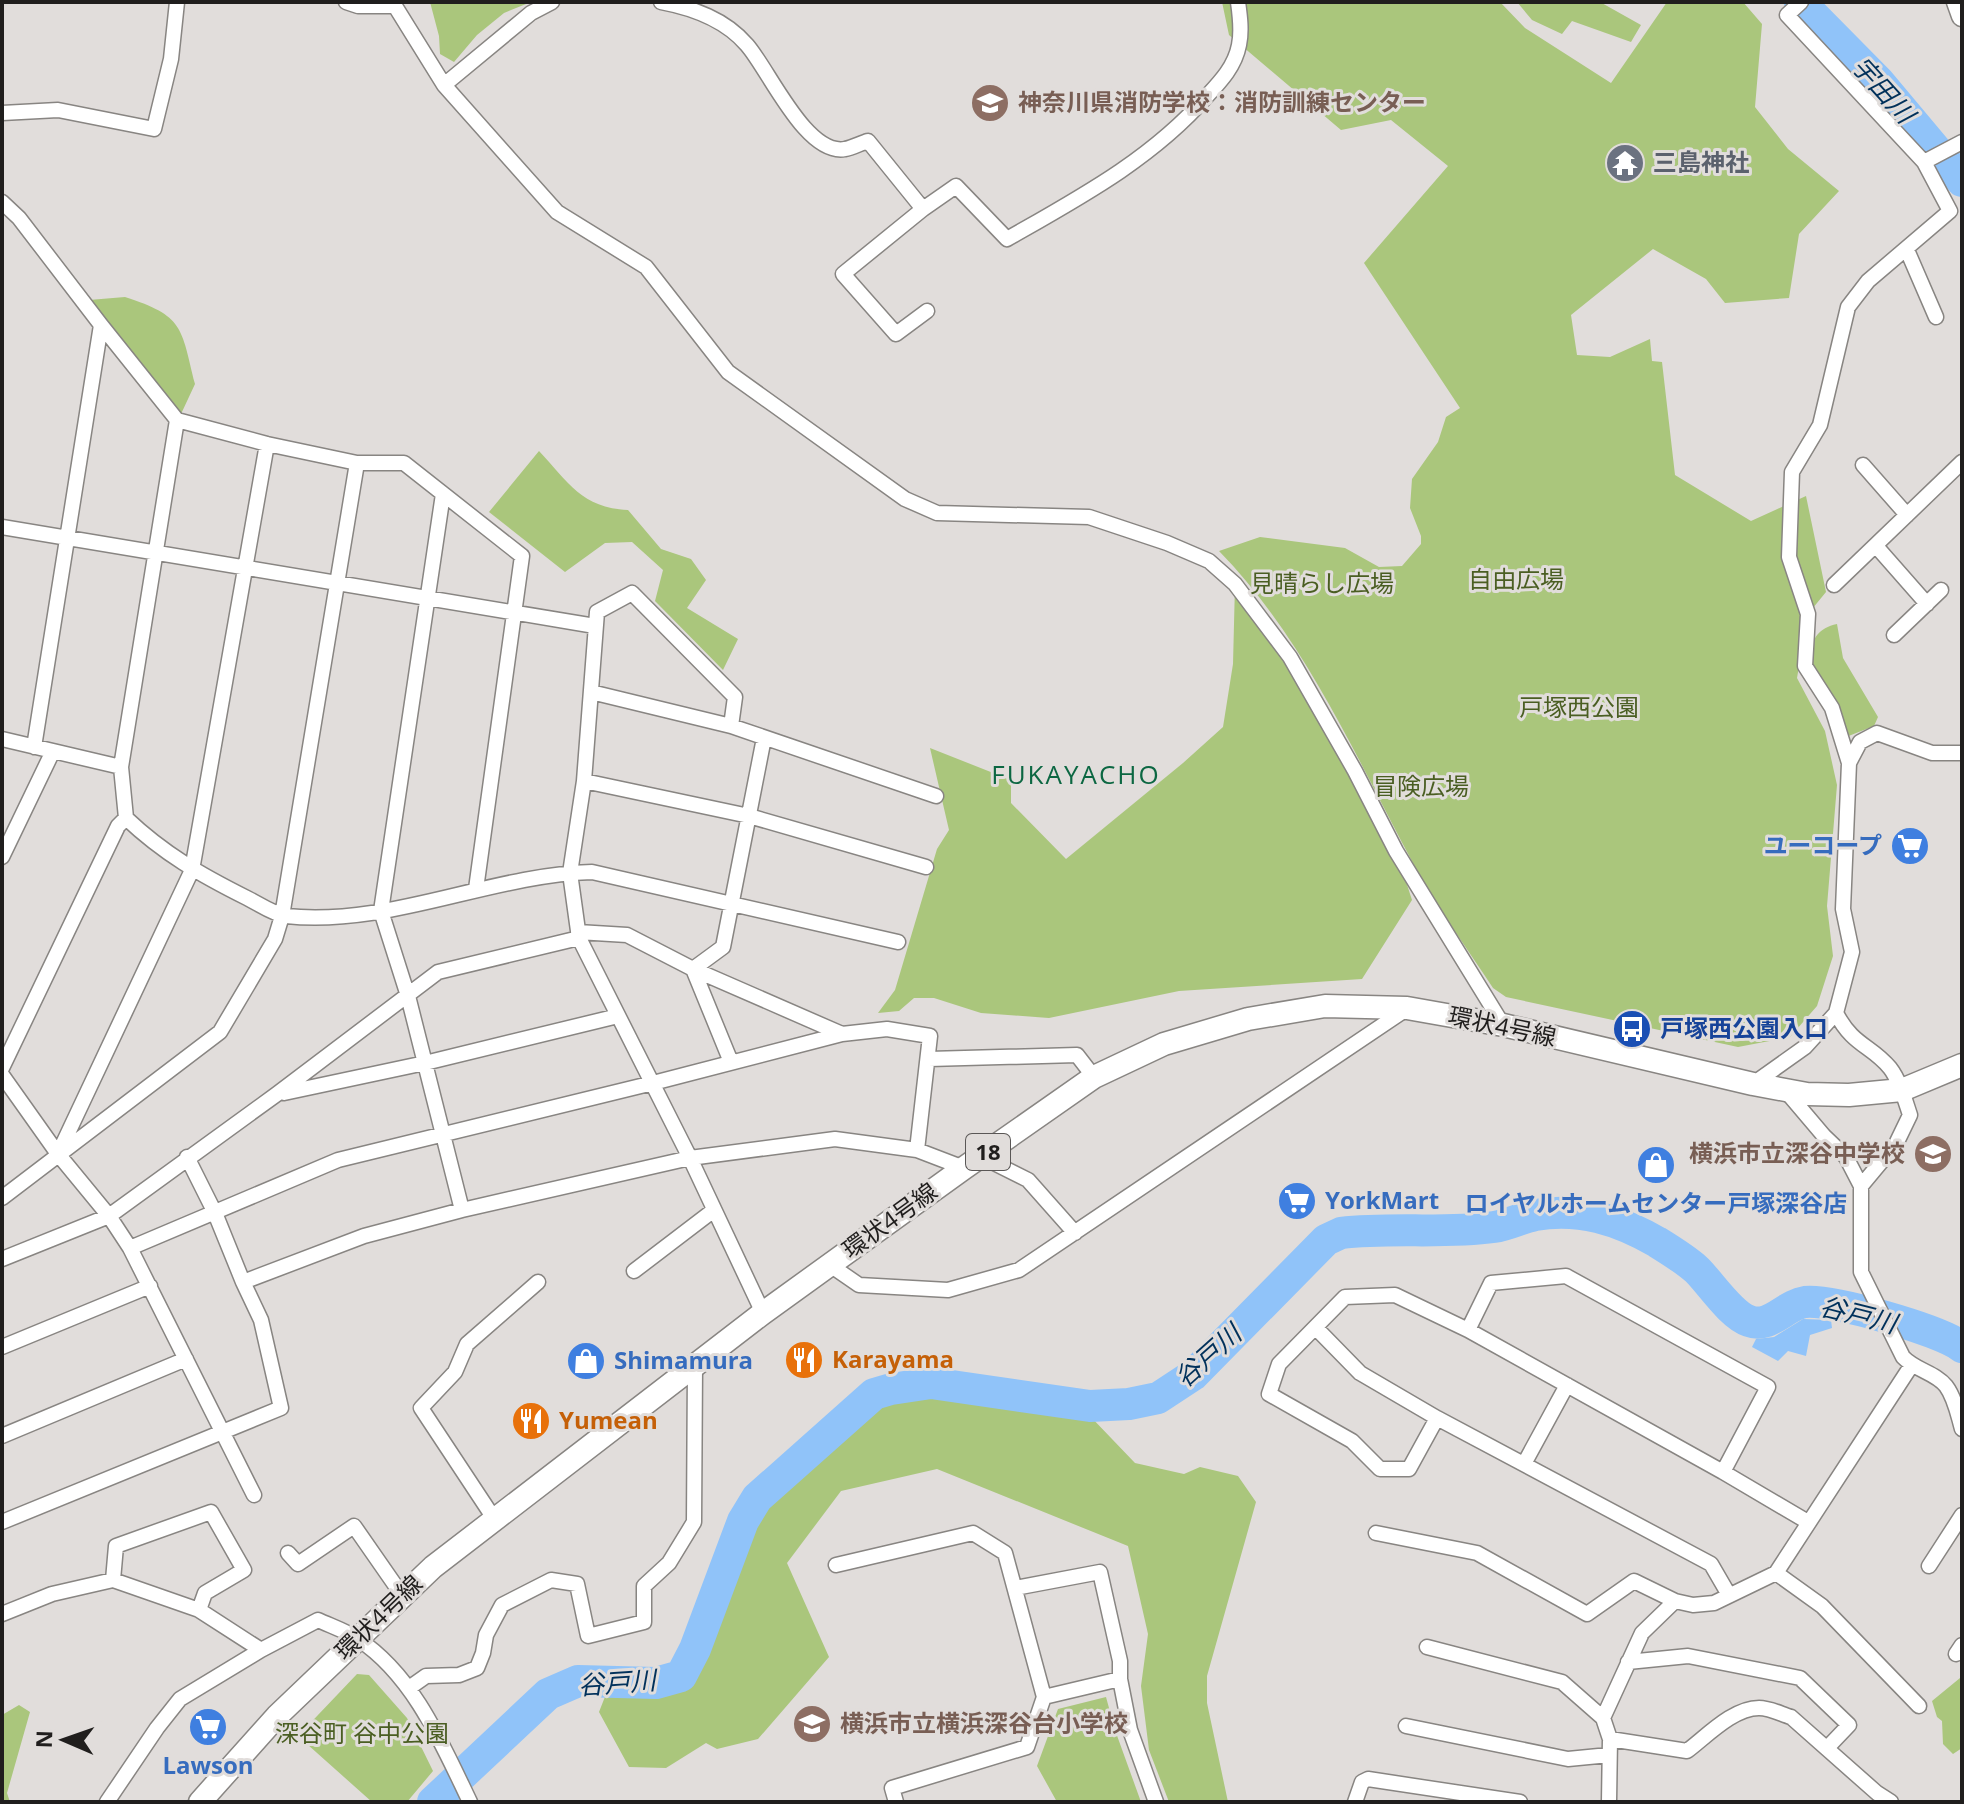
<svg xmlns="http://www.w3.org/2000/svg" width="1964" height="1804" font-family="'Open Sans','Noto Sans JP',sans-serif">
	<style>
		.green { fill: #aac67c }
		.water { fill: #90c3f9 }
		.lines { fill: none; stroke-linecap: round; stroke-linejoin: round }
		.river { stroke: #90c3f9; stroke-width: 32 }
		.minor-casing { stroke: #888582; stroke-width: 17 }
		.secondary-casing { stroke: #888582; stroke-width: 23 }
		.primary-casing { stroke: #888582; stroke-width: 25 }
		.minor { stroke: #fff; stroke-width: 14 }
		.secondary { stroke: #fff; stroke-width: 20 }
		.primary { stroke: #fff; stroke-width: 22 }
		.labels { text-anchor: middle; stroke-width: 6; stroke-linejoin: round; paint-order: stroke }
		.shield { fill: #e1dddb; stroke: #5a5756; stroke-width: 2 }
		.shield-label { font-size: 22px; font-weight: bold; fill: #201e1d }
		.education-label { font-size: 24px; font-weight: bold; fill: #785e54; stroke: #e1dddb; text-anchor: start }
		.worship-label { font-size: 24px; font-weight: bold; fill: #5b616d; stroke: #e1dddb; text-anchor: start }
		.park-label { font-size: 24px; fill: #4a5e22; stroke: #e1dddb }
		.shop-label { font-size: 24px; font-weight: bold; fill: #366cbe; stroke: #e1dddb; text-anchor: start }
		.street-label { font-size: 24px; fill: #201e1d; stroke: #e1dddb }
		.transit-label { font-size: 24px; font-weight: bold; fill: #164399; stroke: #e1dddb; text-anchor: start }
		.food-label { font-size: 24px; font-weight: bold; fill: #c56008; stroke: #e1dddb; text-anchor: start }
		.water-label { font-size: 26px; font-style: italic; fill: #01315b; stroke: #e1dddb }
		.neighbourhood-label { font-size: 26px; letter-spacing: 2px; fill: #0c6742; stroke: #e1dddb }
	</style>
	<rect width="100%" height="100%" fill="#e1dddb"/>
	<path class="green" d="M 430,2 L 531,2 L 504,13 L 477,35 L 454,62 L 440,54 L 439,36 Z
		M 1222,2 L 1500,2 L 1525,28 L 1611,83 L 1667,2 L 1743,2 L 1762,24 L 1755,107 L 1788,149 L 1839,191 L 1799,234 L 1789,298 L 1725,303 L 1706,279 L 1653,249 L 1571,315 L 1577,355 L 1610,357 L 1650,339 L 1652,361 L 1662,362 L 1675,475 L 1751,521 L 1806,496 L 1826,592 L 1808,614 L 1797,678 L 1825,731 L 1837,785 L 1827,906 L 1833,956 L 1817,1006 L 1790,1037 L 1738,1047 L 1506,997 L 1493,988 C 1467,948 1437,908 1414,865 C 1356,758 1306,640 1219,551 L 1260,537 L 1345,548 L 1379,567 L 1402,566 L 1421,544 L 1421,536 L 1410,508 L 1412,479 L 1438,442 L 1446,417 L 1460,408 L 1364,263 L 1448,166 L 1391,120 L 1341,130 L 1229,35 Z
		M 1517,2 L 1600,2 L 1641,25 L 1631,42 L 1572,21 L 1562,34 L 1532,20 Z
		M 125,297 C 184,316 181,327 195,384 L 181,414 L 89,300 Z
		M 539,451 C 568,482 582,508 628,510 L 661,549 L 691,559 L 706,580 L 687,608 L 738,639 L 723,670 L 655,601 L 663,570 L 632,542 L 605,543 L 565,572 L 489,512 Z
		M 1235,584 L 1290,657 L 1396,851 L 1412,900 L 1362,979 L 1179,991 L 1049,1018 L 981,1013 L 934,998 L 914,998 L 899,1011 L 878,1013 L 895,990 L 937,849 L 949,830 L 930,748 L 1011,780 L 1011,803 L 1066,859 L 1183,763 L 1223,727 L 1233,664 Z
		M 1837,624 L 1843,658 L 1878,717 L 1874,726 L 1846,737 C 1832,707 1782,636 1837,624 Z
		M 930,1390 L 1016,1402 L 1089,1415 L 1135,1463 L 1184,1474 L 1200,1467 L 1238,1476 L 1256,1502 L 1207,1676 L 1207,1703 L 1228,1802 L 1169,1802 L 1149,1750 L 1141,1686 L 1148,1634 L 1128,1546 L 937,1469 L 841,1491 L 787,1563 L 829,1657 L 758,1739 L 717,1749 L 706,1743 L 666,1768 L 629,1767 L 599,1712 L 610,1684 L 656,1683 L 681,1676 L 695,1649 L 743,1521 L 757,1498 L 878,1403 L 891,1397 Z
		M 357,1674 L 369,1675 L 407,1718 L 433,1771 L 407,1802 L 372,1802 L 298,1736 Z
		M 1960,1678 L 1962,1748 L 1953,1754 L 1943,1744 L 1942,1721 L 1937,1717 L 1932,1701 Z
		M 1106,1697 L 1115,1730 L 1141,1802 L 1057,1802 L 1037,1766 L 1058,1709 Z
		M 19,1705 L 30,1712 L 7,1793 L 10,1802 L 2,1802 L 2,1715 Z"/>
	<path class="water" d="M 1803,1319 L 1831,1320 L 1832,1328 L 1810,1335 L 1806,1356 L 1788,1351 L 1778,1361 L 1752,1347 L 1756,1339 L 1774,1337 Z"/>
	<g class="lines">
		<path class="river" d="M 1800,2 L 1879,82 L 1962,181
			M 433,1802 L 548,1694 L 578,1681 L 656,1683 L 681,1676 L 695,1649 L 743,1521 L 757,1498 L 874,1394 L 891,1389 L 931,1383 L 1090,1406 L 1129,1404 L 1158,1398 L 1193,1375 L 1326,1240 L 1341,1233 C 1392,1227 1444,1234 1494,1227 C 1508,1225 1521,1218 1535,1215 C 1579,1207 1619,1220 1657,1242 C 1670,1250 1686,1260 1697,1270 C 1711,1284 1731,1315 1749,1321 C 1770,1329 1785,1305 1805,1302 C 1832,1299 1940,1330 1962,1347"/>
		<defs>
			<path id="minor" d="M 346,2 L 358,6 L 395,6 L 444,85 L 557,212 L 646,267 L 728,372 L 905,499 L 937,513 L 1089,517 L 1167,543 L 1209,561 L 1235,584 L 1290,657 L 1355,771 L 1396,851 L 1503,1025
				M 661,2 C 693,8 725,19 747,45 C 769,70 806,156 845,149 C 852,148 861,143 868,141 L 923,209 L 956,186 L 1007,239 C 1079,198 1152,159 1207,96 C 1221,81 1235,66 1239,45 C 1242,31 1240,16 1238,2
				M 1801,2 L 1787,15 L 1924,162
				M 444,85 L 531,13 L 552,2
				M 2,113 L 58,110 L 154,129 L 171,59 L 177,2
				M 2,202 L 19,218 L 101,325 L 177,420 L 267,444 L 357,463 L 404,463 L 522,556 L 476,889
				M 923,209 L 843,274 L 896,334 L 927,311
				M 1907,250 L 1936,317
				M 1863,465 L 1907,515
				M 443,494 L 381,911 L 408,996 L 462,1210
				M 2,527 L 595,626
				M 1876,546 L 1927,604
				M 1834,585 L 1962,462
				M 1894,635 L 1941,590
				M 591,692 L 731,726 L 936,796
				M 731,726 L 735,697 L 632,593 L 597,612 L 584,781 L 570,873 L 579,938 L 690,1158 L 763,1313
				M 2,739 L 121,767
				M 34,747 L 101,325
				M 1849,763 L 1832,708 L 1805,666 L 1808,614 L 1789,557 L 1792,472 L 1820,425 L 1848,307 L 1868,281 L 1950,211 L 1924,162 L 1962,142
				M 584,781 L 749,816 L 926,867
				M 126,818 C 164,854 201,875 247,898 C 259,904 273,914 286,916 C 389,927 489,875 592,872 L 898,942
				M 2,857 L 53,751
				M 578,932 L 627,935 L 693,969 L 842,1034
				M 929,1059 L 1077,1055 L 1094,1077
				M 731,1062 L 693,969 L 723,947 L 764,738
				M 2,1068 L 118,826 L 126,818 L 121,767 L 177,420
				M 2,1075 L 58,1154 L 109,1216 L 130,1248 L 254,1495
				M 1753,1084 L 1805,1047 L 1836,1013
				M 1785,1090 L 1824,1136 L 1846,1157 L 1861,1186 L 1861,1272 L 1903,1357 C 1915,1370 1936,1373 1946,1386 C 1955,1398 1958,1415 1962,1429
				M 284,1093 L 425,1063 L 618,1016
				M 60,1150 L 192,870 L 267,444
				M 187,1157 L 215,1213 L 243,1282 L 364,1236 L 462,1210 L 690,1158 L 835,1139 L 917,1150 L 964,1168
				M 982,1157 L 1028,1180 L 1075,1233
				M 1861,1186 L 1896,1144 L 1910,1115 C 1905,1100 1900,1081 1890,1068 C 1871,1045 1853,1046 1836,1013 L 1852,952 L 1843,909 L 1849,763 L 1860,742 L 1877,733 L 1932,753 L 1962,753
				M 2,1198 L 220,1032 L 275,939 L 282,916 L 357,463
				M 130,1248 L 338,1160 L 653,1083 L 842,1034 L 887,1029 L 930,1036 L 917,1150
				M 2,1259 L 109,1216 L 277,1094 L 438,972 L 579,938
				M 830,1265 L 859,1285 L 948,1290 L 1019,1270 L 1405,1010
				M 634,1271 L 714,1210
				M 1316,1328 L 1360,1373 L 1437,1418 L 1711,1564 L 1729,1595
				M 1468,1330 L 1491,1283 L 1566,1276 L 1768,1387 L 1723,1472
				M 2,1347 L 150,1286
				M 1437,1418 L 1409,1469 L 1380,1469 L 1352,1441 L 1269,1394 L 1279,1364 L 1345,1297 L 1395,1295 L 1468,1330 L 1723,1472 L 1808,1522
				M 2,1436 L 186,1359
				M 1524,1464 L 1567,1385
				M 495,1520 L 421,1408 L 455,1372 L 467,1344 L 538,1282
				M 2,1522 L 281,1408 L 261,1320 L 243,1282
				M 1376,1533 L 1477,1553 L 1587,1614 L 1634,1581 L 1675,1601
				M 288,1553 L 298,1564 L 354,1526 L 402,1595
				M 836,1565 L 973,1533 L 1005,1553 L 1044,1697
				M 1929,1566 L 1962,1515
				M 1776,1573 L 1822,1606 L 1919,1706
				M 113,1580 L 116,1546 L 211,1512 L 244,1570 L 205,1593 L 199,1610
				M 1015,1588 L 1100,1572 L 1120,1661 L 1120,1679
				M 2,1614 L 52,1594 L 113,1580 L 199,1610 L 261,1650
				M 1427,1647 L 1562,1682 L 1603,1718
				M 1956,1654 L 1962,1645
				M 1628,1662 L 1688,1656 L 1800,1678 L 1849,1725 L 1828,1747
				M 409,1688 L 426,1676 L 459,1675 L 477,1668 L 483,1653 L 486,1635 L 502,1605 L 551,1580 L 577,1584 L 588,1636 L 644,1622 L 644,1586 L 669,1563 L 694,1522 L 695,1366
				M 1406,1726 L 1568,1759 L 1609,1755
				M 1610,1739 L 1687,1751 C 1707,1736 1733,1708 1759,1708 C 1770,1708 1781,1714 1791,1717 L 1877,1793 L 1891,1802
				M 107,1802 L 157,1728 L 180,1699 L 261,1650 L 318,1620 C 331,1626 346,1631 358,1639 C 414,1676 442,1744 470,1802
				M 896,1802 L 892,1788 L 1027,1747 L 1044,1697 L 1120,1679 L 1130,1730 L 1156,1802
				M 1355,1802 L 1362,1782 L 1368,1779 L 1520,1802
				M 1609,1802 L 1610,1739 L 1603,1718 L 1642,1633 L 1675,1601 L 1693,1605 L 1714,1603 L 1776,1573 L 1911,1366"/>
			<path id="secondary" d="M 1957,2 L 1962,16"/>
			<path id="primary" d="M 200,1802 L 277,1716 L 433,1567 L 763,1313 L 964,1168 L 1094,1077 L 1164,1044 L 1248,1019 L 1325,1006 L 1407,1008 L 1503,1025 L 1753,1084 L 1807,1094 L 1849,1095 L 1902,1090 L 1962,1065"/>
		</defs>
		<use href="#minor" class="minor-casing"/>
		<use href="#secondary" class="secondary-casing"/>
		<use href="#primary" class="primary-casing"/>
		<use href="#minor" class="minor"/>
		<use href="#secondary" class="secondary"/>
		<use href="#primary" class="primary"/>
	</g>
	<defs>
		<symbol id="school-disc" viewBox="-11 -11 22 22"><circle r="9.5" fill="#8d6e63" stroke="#e1dddb"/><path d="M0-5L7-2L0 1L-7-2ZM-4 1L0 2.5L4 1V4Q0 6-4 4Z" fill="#fff"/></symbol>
		<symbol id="temple-disc" viewBox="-11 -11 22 22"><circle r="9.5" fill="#6b7280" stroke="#e1dddb"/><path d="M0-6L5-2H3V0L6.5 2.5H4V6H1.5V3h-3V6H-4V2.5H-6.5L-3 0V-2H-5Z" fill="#fff"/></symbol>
		<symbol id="supermarket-disc" viewBox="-11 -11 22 22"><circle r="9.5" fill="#3f7fe0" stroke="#e1dddb"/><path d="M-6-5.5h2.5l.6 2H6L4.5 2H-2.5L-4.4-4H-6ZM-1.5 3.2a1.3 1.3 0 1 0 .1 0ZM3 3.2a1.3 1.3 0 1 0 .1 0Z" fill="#fff"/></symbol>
		<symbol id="bus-disc" viewBox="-11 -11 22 22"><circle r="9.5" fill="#1a4fb4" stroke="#e1dddb"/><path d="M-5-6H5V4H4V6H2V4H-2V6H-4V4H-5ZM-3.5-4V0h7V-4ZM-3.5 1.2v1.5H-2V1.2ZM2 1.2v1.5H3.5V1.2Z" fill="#fff"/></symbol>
		<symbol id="shop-disc" viewBox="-11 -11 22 22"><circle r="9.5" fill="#3f7fe0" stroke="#e1dddb"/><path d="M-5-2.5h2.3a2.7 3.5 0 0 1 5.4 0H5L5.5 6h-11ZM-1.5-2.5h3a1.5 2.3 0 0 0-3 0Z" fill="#fff"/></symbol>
		<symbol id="restaurant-disc" viewBox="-11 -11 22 22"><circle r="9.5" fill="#e8710a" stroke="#e1dddb"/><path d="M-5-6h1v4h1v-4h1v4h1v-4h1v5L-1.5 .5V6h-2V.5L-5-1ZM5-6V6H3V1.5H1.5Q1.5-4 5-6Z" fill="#fff"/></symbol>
	</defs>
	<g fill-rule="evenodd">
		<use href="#school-disc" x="968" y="81" width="44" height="44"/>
		<use href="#temple-disc" x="1603" y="141" width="44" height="44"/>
		<use href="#supermarket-disc" x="1888" y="824" width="44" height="44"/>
		<use href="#bus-disc" x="1610" y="1007" width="44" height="44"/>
		<use href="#school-disc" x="1911" y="1132" width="44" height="44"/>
		<use href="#shop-disc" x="1634" y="1143" width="44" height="44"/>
		<use href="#supermarket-disc" x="1275" y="1179" width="44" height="44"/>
		<use href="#restaurant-disc" x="782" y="1338" width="44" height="44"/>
		<use href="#shop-disc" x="564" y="1339" width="44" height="44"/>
		<use href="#restaurant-disc" x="509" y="1399" width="44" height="44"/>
		<use href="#school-disc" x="790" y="1702" width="44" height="44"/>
		<use href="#supermarket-disc" x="186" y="1705" width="44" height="44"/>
	</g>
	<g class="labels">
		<rect class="shield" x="966" y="1134" width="44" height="36" rx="6"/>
		<g class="shield-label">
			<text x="988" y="1160">18</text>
		</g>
		<g class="education-label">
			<text x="1018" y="111">神奈川県消防学校：消防訓練センター</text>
			<text x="1905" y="1162" text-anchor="end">横浜市立深谷中学校</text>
			<text x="840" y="1732">横浜市立横浜深谷台小学校</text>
		</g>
		<g class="worship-label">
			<text x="1653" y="171">三島神社</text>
		</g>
		<g class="park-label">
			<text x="1516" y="588">自由広場</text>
			<text x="1322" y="592">見晴らし広場</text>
			<text x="1579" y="716">戸塚西公園</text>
			<text x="1421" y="795">冒険広場</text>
			<text x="362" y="1742">深谷町 谷中公園</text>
		</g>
		<g class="shop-label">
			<text x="1882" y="854" text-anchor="end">ユーコープ</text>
			<text x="1325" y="1209">YorkMart</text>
			<text x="1656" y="1212" text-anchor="middle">ロイヤルホームセンター戸塚深谷店</text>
			<text x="614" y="1369">Shimamura</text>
			<text x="208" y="1774" text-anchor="middle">Lawson</text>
		</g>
		<g class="street-label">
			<text transform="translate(1502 1027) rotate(12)" y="8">環状4号線</text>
			<text transform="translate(890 1221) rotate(-36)" y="8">環状4号線</text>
			<text transform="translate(379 1618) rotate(-44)" y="8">環状4号線</text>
		</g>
		<g class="transit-label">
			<text x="1660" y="1037">戸塚西公園入口</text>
		</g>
		<g class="food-label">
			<text x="832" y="1368">Karayama</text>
			<text x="559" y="1429">Yumean</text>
		</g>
		<g class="water-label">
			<text transform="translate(1883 90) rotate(48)" y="9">宇田川</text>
			<text transform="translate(1858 1315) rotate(14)" y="9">谷戸川</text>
			<text transform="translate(1208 1356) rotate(-42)" y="9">谷戸川</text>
			<text transform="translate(617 1683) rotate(-4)" y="9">谷戸川</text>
		</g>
		<g class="neighbourhood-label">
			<text x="1076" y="784">FUKAYACHO</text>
		</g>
	</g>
	<rect width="1964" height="1804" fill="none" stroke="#201e1d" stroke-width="8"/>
	<g transform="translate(64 1740) rotate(272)" stroke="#e1dddb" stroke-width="6" paint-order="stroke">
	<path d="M0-6L14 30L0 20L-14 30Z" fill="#201e1d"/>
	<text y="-12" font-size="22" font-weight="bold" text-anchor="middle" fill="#201e1d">N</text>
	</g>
</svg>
